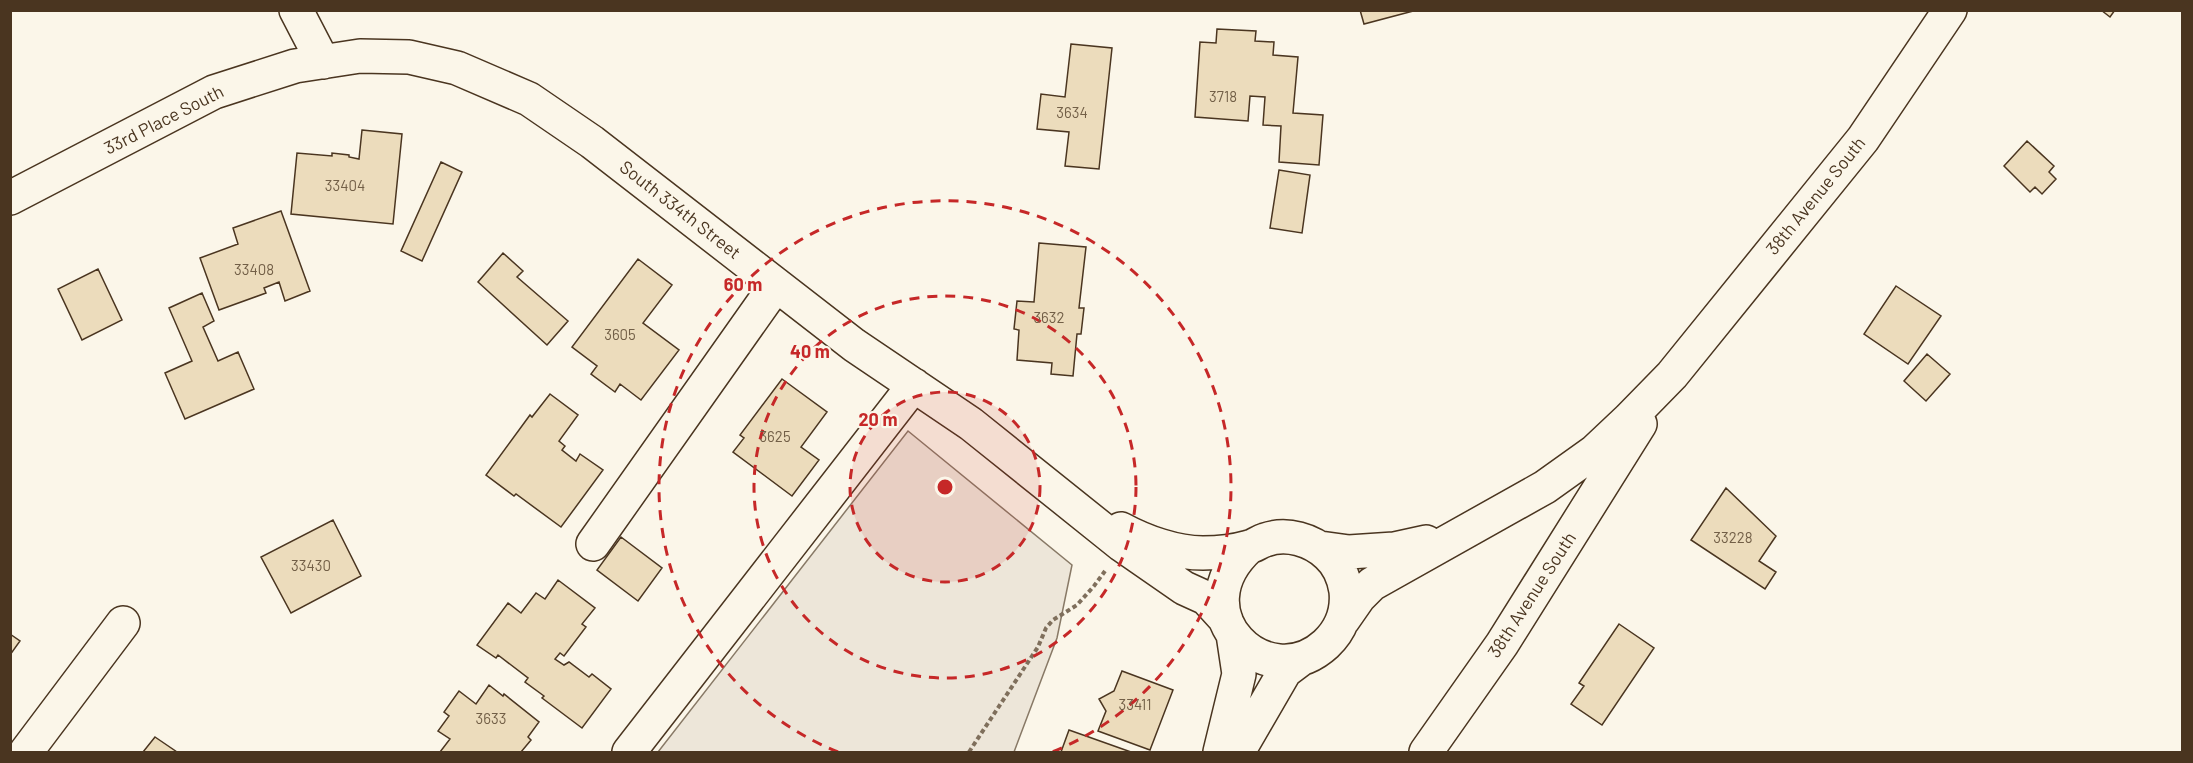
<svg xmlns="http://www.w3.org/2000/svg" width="2193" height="763" font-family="Barlow,sans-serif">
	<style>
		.green { fill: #ede6d9; stroke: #887966; stroke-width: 1.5 }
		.building { fill: #ecdcbc; stroke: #4a3520; stroke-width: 1.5 }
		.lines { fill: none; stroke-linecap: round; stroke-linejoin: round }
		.minor-casing { stroke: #4a3520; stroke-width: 36 }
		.path { stroke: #7f6f5c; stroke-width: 4; stroke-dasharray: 4.5 3; stroke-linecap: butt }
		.minor { stroke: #fbf6e9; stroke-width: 33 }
		.ring { fill: none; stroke: #c62828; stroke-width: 3; stroke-dasharray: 10 8 }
		.labels { text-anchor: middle; stroke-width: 4.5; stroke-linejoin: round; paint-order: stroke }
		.number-label { font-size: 15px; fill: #725f47 }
		.street-label { font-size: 18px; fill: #4a3520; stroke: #fbf6e9 }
		.centre { fill: #c62828; stroke: #fbf6e9; stroke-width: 3 }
		.ring-label { font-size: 18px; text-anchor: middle; font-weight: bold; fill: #c62828; stroke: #fbf6e9; stroke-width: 4.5; stroke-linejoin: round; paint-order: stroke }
	</style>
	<rect width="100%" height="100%" fill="#fbf6e9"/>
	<path class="green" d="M 908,431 L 1072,565 L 1057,638 L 1014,752 L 658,752 Z"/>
	<path class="building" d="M 1360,10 L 1417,10 L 1364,24 Z
		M 2101,10 L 2115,10 L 2110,17 Z
		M 1217,29 L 1256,31 L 1255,41 L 1274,42 L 1273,55 L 1298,57 L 1293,113 L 1323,115 L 1319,165 L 1279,162 L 1281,126 L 1263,125 L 1265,97 L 1250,96 L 1248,121 L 1195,117 L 1200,42 L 1216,43 Z
		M 1071,44 L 1112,48 L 1099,169 L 1065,166 L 1069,132 L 1037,129 L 1041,94 L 1065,97 Z
		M 362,130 L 402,134 L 393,224 L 291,214 L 297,153 L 332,156 L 332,153 L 349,155 L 349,157 L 359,159 Z
		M 2027,141 L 2054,166 L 2049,172 L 2056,179 L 2042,194 L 2035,187 L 2030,192 L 2004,166 Z
		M 441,162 L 462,172 L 422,261 L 401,251 Z
		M 1279,170 L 1310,175 L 1302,233 L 1270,228 Z
		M 281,211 L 310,291 L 285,301 L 279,282 L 264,288 L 266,293 L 219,310 L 200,258 L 238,244 L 233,228 Z
		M 1039,243 L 1086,247 L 1079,308 L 1084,308 L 1081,334 L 1077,334 L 1073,376 L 1051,374 L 1052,363 L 1017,360 L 1019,330 L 1014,329 L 1017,301 L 1034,302 Z
		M 503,253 L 523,271 L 517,277 L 568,321 L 547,345 L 478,282 Z
		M 638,259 L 672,285 L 643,323 L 679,350 L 641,400 L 620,384 L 615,392 L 591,374 L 597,366 L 572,347 Z
		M 98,269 L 122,320 L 82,340 L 58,289 Z
		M 1896,286 L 1941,316 L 1908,364 L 1864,334 Z
		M 202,293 L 214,321 L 203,327 L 218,361 L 238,352 L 254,389 L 185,419 L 165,373 L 192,361 L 169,308 Z
		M 1927,354 L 1950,374 L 1926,401 L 1904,381 Z
		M 782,379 L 827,412 L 801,447 L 819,460 L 792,496 L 733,452 L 744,438 L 740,435 Z
		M 550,394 L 578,415 L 559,441 L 565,446 L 562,450 L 576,461 L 580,454 L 603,470 L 561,527 L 516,494 L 514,496 L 486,475 L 530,415 L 532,417 Z
		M 1726,488 L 1776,536 L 1759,561 L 1776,572 L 1765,589 L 1691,540 Z
		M 333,520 L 361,576 L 291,613 L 261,557 Z
		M 621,537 L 662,568 L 638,601 L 597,570 Z
		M 558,580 L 595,608 L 582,624 L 586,627 L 564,656 L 560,653 L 555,659 L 564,665 L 569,662 L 589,677 L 592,674 L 611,689 L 582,728 L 542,698 L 544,696 L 525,682 L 528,678 L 498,655 L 496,658 L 477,645 L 508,603 L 521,613 L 536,593 L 545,599 Z
		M 1619,624 L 1654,648 L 1602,725 L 1571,704 L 1584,686 L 1579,683 Z
		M 10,634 L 20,641 L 10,655 Z
		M 1122,671 L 1173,690 L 1150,750 L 1098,731 L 1106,711 L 1099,699 L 1114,691 Z
		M 489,685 L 503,696 L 504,694 L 539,722 L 528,737 L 531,740 L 521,752 L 440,752 L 450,739 L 438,731 L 449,716 L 444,712 L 459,691 L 476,704 Z
		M 1069,730 L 1131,752 L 1061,752 Z
		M 155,737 L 177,752 L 143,752 Z"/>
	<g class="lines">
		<defs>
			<path id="minor" d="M 296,10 L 323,62
				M 10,198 L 214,92 L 295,66 L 360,56 L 409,57 L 457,68 L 529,99 L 592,142 L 854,345 L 971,424 L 1122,545 L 1184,588 L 1206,598 L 1226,620
				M 1121,529 C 1145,542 1176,553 1203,553 C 1217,553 1235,551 1249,547 C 1254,546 1259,542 1265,540 C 1287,532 1312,540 1328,555 C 1338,564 1344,578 1346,591 C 1348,611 1341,630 1326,644 C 1267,698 1177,613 1249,547
				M 593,544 L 776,285
				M 1320,548 L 1349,552 L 1394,549 L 1426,542
				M 1343,620 L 1359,597 L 1372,584 L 1545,487 L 1594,452 L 1629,419 L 1672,375 L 1863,139 L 1950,10
				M 26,752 L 123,623
				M 629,752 L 914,385
				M 1220,752 L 1239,674 L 1233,634
				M 1238,752 L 1285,671 L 1301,659
				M 1426,752 L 1502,644 L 1640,424"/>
		</defs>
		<use href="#minor" class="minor-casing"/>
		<path class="path" d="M 969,752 L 1038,647 L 1046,628 L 1053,620 L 1077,605 L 1094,586 L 1105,571"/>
		<use href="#minor" class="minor"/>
	</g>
	<circle cx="945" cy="487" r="95" fill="#c62828" fill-opacity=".12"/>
	<g class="ring">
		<circle cx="945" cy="487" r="95"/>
		<circle cx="945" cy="487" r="191"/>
		<path d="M838 752A286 286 0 1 1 1052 752"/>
	</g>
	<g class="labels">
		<g class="number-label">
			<text x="1223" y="102">3718</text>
			<text x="1072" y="118">3634</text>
			<text x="345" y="191">33404</text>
			<text x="254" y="275">33408</text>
			<text x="1049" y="323">3632</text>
			<text x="620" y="340">3605</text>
			<text x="775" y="442">3625</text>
			<text x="1733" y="543">33228</text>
			<text x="311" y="571">33430</text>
			<text x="1135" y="710">33411</text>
			<text x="491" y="724">3633</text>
		</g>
		<g class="street-label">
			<text transform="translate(164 120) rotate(-27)" y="6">33rd Place South</text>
			<text transform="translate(1816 196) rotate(-51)" y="6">38th Avenue South</text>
			<text transform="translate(680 210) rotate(38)" y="6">South 334th Street</text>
			<text transform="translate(1532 595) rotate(-57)" y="6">38th Avenue South</text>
		</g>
	</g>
	<circle cx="945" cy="487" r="9" class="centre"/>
	<g class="ring-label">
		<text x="743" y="291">60 m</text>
		<text x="810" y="358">40 m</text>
		<text x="878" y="426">20 m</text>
	</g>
	<rect width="2193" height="763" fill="none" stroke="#4a3520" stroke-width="24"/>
</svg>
